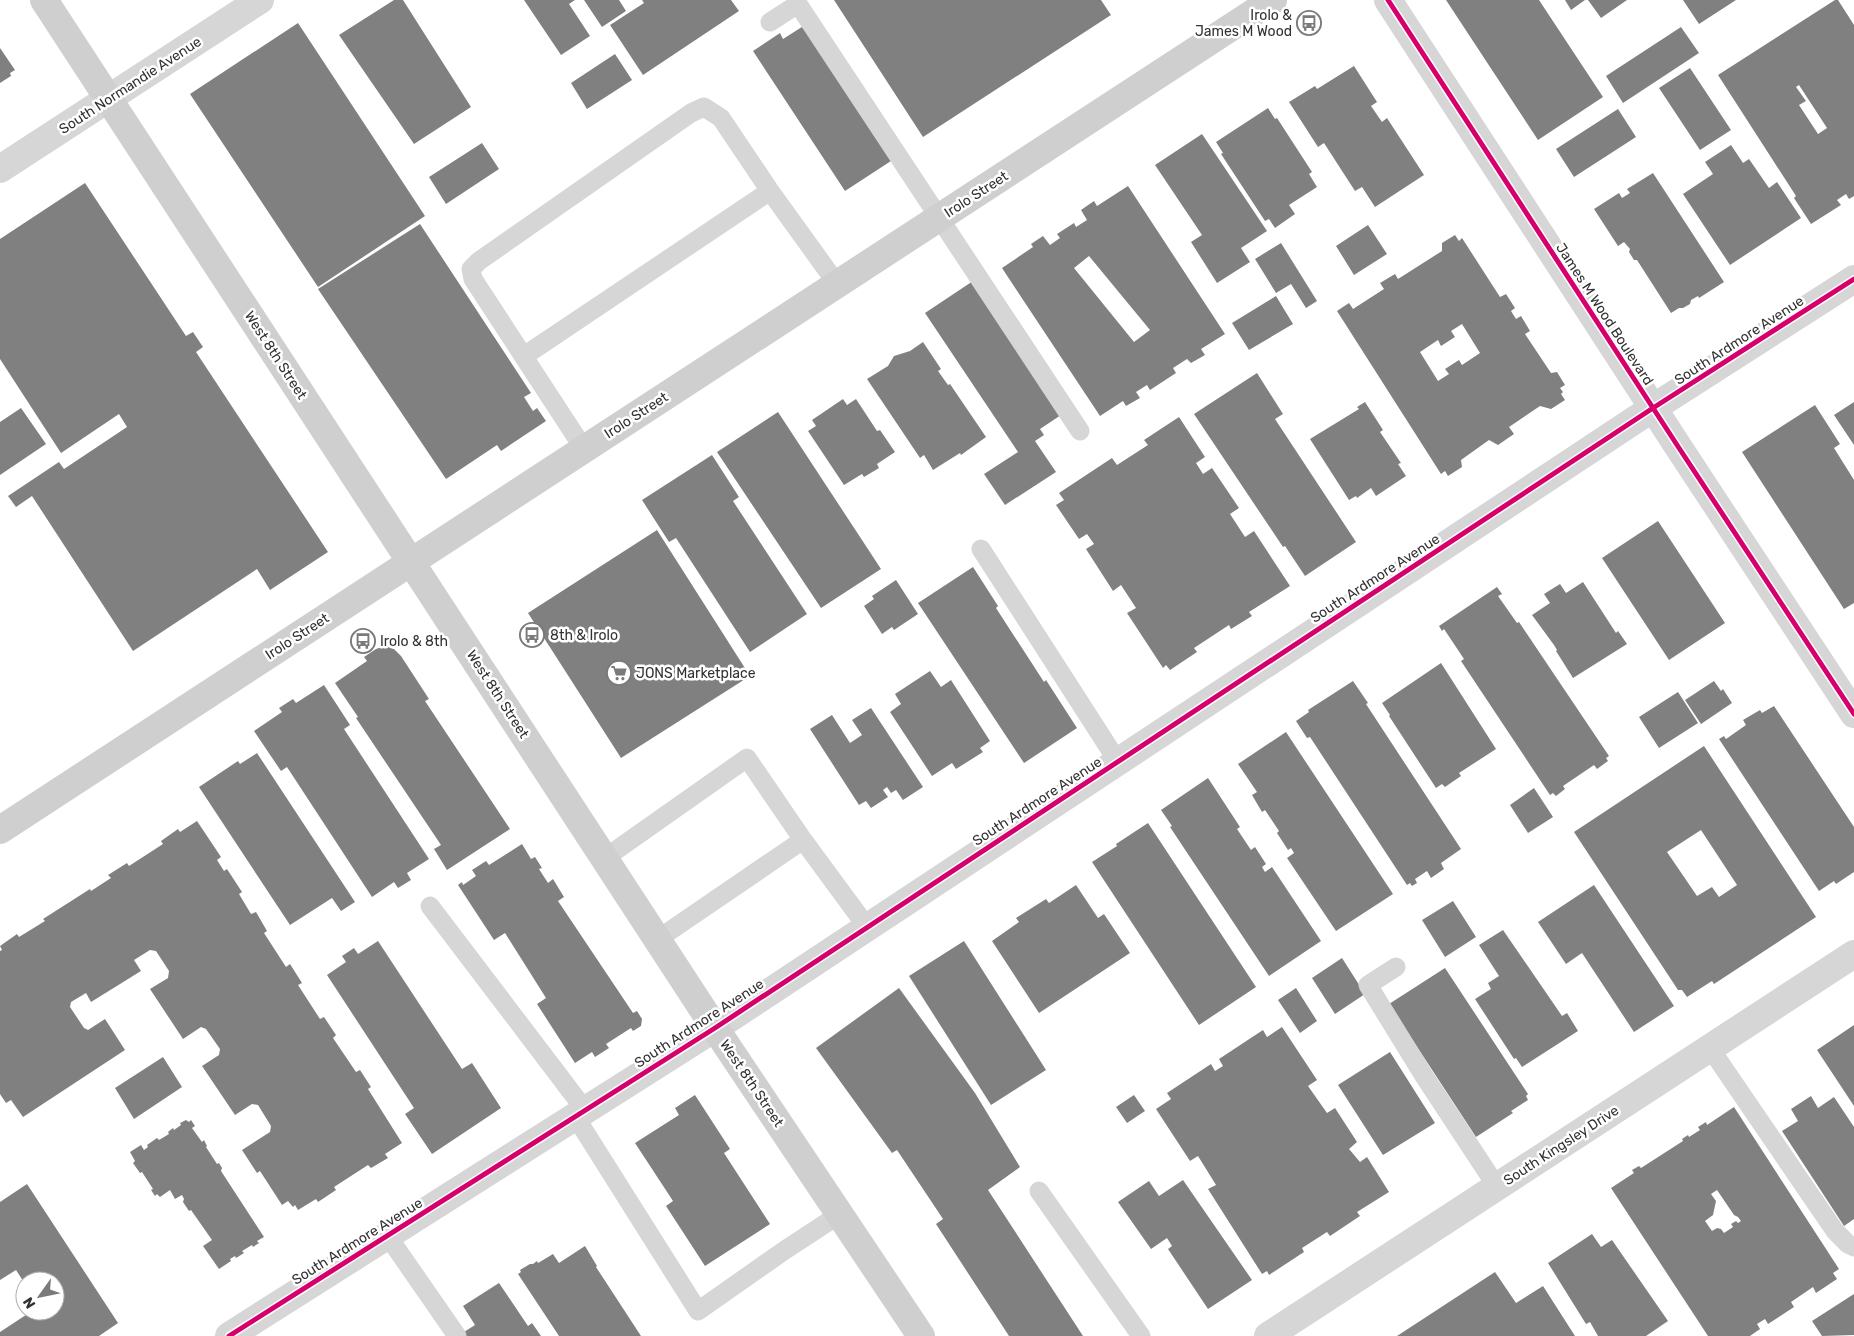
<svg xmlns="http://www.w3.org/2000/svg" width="1854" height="1336" font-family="Rubik,sans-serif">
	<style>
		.building { fill: #808080; fill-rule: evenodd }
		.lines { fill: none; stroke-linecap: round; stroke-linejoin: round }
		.service { stroke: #d6d6d6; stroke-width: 19 }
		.minor { stroke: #d6d6d6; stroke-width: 28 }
		.tertiary { stroke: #d6d6d6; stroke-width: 28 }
		.secondary { stroke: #cfcfcf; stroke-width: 28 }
		.cycleway-casing { stroke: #fff; stroke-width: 8 }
		.cycleway { stroke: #d6006c; stroke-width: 5 }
		.labels { text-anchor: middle; stroke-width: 5; stroke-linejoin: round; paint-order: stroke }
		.poi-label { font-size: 14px; fill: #323232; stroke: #fff; text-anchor: start }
		.street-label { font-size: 14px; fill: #323232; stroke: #fff }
	</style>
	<rect width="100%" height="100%" fill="#fff"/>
	<path class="building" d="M 394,0 L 403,0 L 471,107 L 414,144 L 339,35 Z
		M 524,0 L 575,0 L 569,4 L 590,36 L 561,55 Z
		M 584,0 L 619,0 L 626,11 L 602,27 Z
		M 642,0 L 731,0 L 739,11 L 643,75 L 610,25 L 644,3 Z
		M 834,0 L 1101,0 L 1111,15 L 923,137 Z
		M 1446,0 L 1539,0 L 1603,97 L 1538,140 Z
		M 1565,0 L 1585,0 L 1571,10 Z
		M 1588,0 L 1627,0 L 1601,18 Z
		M 1683,0 L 1736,0 L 1699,24 Z
		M 1835,0 L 1838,0 L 1854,25 L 1854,196 L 1849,199 L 1846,194 L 1837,200 L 1841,205 L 1811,224 L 1794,198 L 1796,196 L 1718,75 ZM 1799,85 L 1827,128 L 1818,134 L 1799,105 L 1806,101 L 1796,87 Z
		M 298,23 L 425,216 L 318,287 L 190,94 Z
		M 805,25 L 894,159 L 845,191 L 753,51 L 780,33 L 783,39 Z
		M 1681,27 L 1699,53 L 1623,103 L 1606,76 Z
		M 0,48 L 15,70 L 10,73 L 11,76 L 0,83 Z
		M 615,54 L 632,80 L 587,109 L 571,83 Z
		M 1354,66 L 1377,102 L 1371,106 L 1382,122 L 1387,118 L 1424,175 L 1375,207 L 1362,187 L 1355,191 L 1324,143 L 1318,147 L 1289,102 L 1315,86 L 1317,89 Z
		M 1690,68 L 1731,130 L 1700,150 L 1659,88 Z
		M 1268,108 L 1275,119 L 1277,118 L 1312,172 L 1309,174 L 1317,187 L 1289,205 L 1295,214 L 1275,228 L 1269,219 L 1265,221 L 1221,154 L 1223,153 L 1216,142 Z
		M 1618,109 L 1636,137 L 1574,177 L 1556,149 Z
		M 1202,134 L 1267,231 L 1241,248 L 1250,262 L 1217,283 L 1191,242 L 1202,235 L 1155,165 Z
		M 482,143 L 499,169 L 446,204 L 429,177 Z
		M 1731,145 L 1743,163 L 1749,159 L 1769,188 L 1777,182 L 1801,218 L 1730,265 L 1683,194 L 1713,174 L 1705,162 Z
		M 1653,173 L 1724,282 L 1699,298 L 1698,296 L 1691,300 L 1690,304 L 1683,308 L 1679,308 L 1671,313 L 1637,260 L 1634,260 L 1629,252 L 1630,249 L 1624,242 L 1618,246 L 1594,209 L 1619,193 L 1622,198 L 1630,193 L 1627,189 Z
		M 85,183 L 186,336 L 193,332 L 203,347 L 196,352 L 328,552 L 270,590 L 257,569 L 133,651 L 32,496 L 16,507 L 8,496 L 59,462 L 64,469 L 127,427 L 119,414 L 61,453 L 0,359 L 0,239 Z
		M 1128,186 L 1225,334 L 1201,349 L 1205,355 L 1191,363 L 1187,359 L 1173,368 L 1176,373 L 1150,390 L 1147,385 L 1136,392 L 1140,398 L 1126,406 L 1123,401 L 1100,416 L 1002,268 L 1033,247 L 1031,244 L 1043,236 L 1050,245 L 1060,238 L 1057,234 L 1074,223 L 1076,227 L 1087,220 L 1081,210 L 1094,201 L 1097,206 ZM 1089,256 L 1150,330 L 1134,342 L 1074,268 Z
		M 420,224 L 531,393 L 524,397 L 533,411 L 537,408 L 546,421 L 501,451 L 497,445 L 446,479 L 318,289 Z
		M 1368,225 L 1387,254 L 1354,275 L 1336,246 Z
		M 1455,235 L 1459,241 L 1462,238 L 1500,297 L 1506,294 L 1515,308 L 1511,311 L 1516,319 L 1521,316 L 1530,331 L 1525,334 L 1551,373 L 1557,372 L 1565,385 L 1560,388 L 1563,392 L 1561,394 L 1565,400 L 1551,409 L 1540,406 L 1509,427 L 1514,434 L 1498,445 L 1489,440 L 1461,460 L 1462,467 L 1448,476 L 1445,471 L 1441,474 L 1337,311 L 1349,303 L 1353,309 L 1384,289 L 1380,283 L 1395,274 L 1398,279 L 1442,251 L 1442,243 ZM 1462,324 L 1480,353 L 1462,365 L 1459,360 L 1445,369 L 1449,374 L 1438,381 L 1420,352 L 1438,340 L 1441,346 L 1455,337 L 1451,331 Z
		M 1281,243 L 1317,301 L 1306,308 L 1291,284 L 1276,293 L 1255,259 Z
		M 973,281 L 1061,415 L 1040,429 L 1044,435 L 1035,441 L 1056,472 L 1005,505 L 984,474 L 1018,452 L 925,313 Z
		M 1276,296 L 1293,324 L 1249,350 L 1232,323 Z
		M 923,342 L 941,369 L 938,371 L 948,385 L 950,384 L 986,437 L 961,455 L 960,453 L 933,470 L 924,455 L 920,458 L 867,379 L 888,366 L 894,356 L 910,351 Z
		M 1257,373 L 1283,414 L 1275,419 L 1356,542 L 1305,576 L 1285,546 L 1283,547 L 1194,414 Z
		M 843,399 L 847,405 L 856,399 L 877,431 L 880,430 L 895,452 L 877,464 L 879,468 L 864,477 L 862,474 L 844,485 L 808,431 L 816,426 L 812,420 Z
		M 1365,402 L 1383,430 L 1380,432 L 1401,463 L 1398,464 L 1406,476 L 1376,496 L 1371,488 L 1357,498 L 1356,496 L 1349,500 L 1310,439 L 1359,409 L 1357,407 Z
		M 1854,402 L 1854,445 L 1834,415 Z
		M 1815,405 L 1840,444 L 1834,448 L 1854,480 L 1854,603 L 1844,609 L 1742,452 Z
		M 21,408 L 46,444 L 0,475 L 0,422 Z
		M 778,412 L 881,569 L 821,608 L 717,452 Z
		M 1179,417 L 1205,457 L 1196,463 L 1203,474 L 1212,468 L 1239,508 L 1230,514 L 1245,537 L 1254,531 L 1290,586 L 1249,612 L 1252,616 L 1231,629 L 1229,625 L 1194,648 L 1197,652 L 1170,670 L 1166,665 L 1163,668 L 1127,613 L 1136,608 L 1121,585 L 1113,591 L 1086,549 L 1094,544 L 1087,534 L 1079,539 L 1056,505 L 1064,500 L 1059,493 L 1112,458 L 1117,465 L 1148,445 L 1144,440 Z
		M 712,455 L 739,497 L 733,501 L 807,614 L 750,652 L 676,538 L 669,542 L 642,500 Z
		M 1658,521 L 1725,623 L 1669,660 L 1602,558 Z
		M 657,530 L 750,676 L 621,758 L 528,613 Z
		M 973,567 L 998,606 L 996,608 L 1044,682 L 1046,680 L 1077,728 L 1024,763 L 918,603 Z
		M 896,580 L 918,614 L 894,630 L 892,627 L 882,634 L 864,606 L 874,599 L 872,596 Z
		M 1583,582 L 1616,633 L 1618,631 L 1627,644 L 1573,678 L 1556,651 L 1557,650 L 1554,645 L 1532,615 L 1550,603 L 1544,594 L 1560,584 L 1566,593 Z
		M 1497,587 L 1502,594 L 1498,596 L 1517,623 L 1519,622 L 1609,756 L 1606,758 L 1608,761 L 1597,769 L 1594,765 L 1563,786 L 1565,789 L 1556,796 L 1553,793 L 1550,795 L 1461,661 L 1464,659 L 1444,629 L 1442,631 L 1439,626 Z
		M 385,646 L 394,649 L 401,656 L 429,699 L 425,701 L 510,829 L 447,870 L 434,849 L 441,845 L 356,718 L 358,717 L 335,683 L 367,661 L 364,657 L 376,649 Z
		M 1441,663 L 1496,749 L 1459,773 L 1461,776 L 1445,787 L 1442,784 L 1436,788 L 1389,716 L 1390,715 L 1382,703 Z
		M 930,671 L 941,687 L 951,680 L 990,741 L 980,748 L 983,752 L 956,769 L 952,763 L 932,776 L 890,712 L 901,704 L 895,694 Z
		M 1353,681 L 1368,703 L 1366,704 L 1461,849 L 1441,863 L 1444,869 L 1431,878 L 1427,871 L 1415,879 L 1417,883 L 1412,886 L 1410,883 L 1407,885 L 1310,737 L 1307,738 L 1296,721 L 1309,712 L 1308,710 Z
		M 1714,681 L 1721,691 L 1723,689 L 1732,703 L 1701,724 L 1685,700 Z
		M 324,685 L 350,725 L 344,729 L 429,859 L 407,873 L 411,880 L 398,888 L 394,882 L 372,897 L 287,767 L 281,771 L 254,731 L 282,712 L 279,708 L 293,699 L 296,703 Z
		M 1678,692 L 1698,723 L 1659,748 L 1639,717 Z
		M 1774,706 L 1854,827 L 1854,872 L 1836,884 L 1834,881 L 1819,891 L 1719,739 L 1724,736 L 1726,739 L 1746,725 L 1743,720 L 1760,710 L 1762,713 Z
		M 871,708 L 923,787 L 903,800 L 896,790 L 891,793 L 887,787 L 883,790 L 888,797 L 871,808 L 866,801 L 859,805 L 810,729 L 832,715 L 850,743 L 862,735 L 852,720 Z
		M 1286,732 L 1393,894 L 1336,931 L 1287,858 L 1294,853 L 1291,848 L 1288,850 L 1277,833 L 1279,831 L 1265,810 L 1262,812 L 1252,795 L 1257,792 L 1238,764 Z
		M 1704,746 L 1816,917 L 1714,984 L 1712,981 L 1687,997 L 1682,990 L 1678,990 L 1574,832 ZM 1701,830 L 1737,885 L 1719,897 L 1712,887 L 1697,896 L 1667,852 Z
		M 257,753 L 355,902 L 341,911 L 332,898 L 290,925 L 199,787 L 238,761 L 240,764 Z
		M 1208,778 L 1240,827 L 1237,829 L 1251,850 L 1255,847 L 1266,864 L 1262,867 L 1265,872 L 1272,867 L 1321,941 L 1269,976 L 1170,827 L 1172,826 L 1161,810 Z
		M 1534,788 L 1553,817 L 1528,833 L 1510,805 Z
		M 197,821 L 221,857 L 217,860 L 224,871 L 227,869 L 242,892 L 239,894 L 251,914 L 256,912 L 267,931 L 264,933 L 286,967 L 290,964 L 302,983 L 298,985 L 320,1019 L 324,1017 L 336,1035 L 333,1038 L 356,1072 L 360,1070 L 371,1087 L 368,1089 L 402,1143 L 385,1154 L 388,1158 L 371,1168 L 368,1165 L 334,1187 L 336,1190 L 318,1202 L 316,1199 L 298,1210 L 295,1205 L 293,1207 L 288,1201 L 282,1205 L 260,1171 L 257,1173 L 242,1150 L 270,1132 L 271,1126 L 258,1105 L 252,1104 L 235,1115 L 202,1066 L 219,1055 L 220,1049 L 206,1029 L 201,1027 L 183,1039 L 150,989 L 168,978 L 169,971 L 156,951 L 150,950 L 134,960 L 141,971 L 91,1002 L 86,993 L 71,1002 L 70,1007 L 84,1028 L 88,1030 L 105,1019 L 125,1050 L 23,1117 L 11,1100 L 6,1103 L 0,1094 L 0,951 L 2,950 L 0,946 L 17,934 L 19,937 L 45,921 L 43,919 L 90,889 L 91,891 L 111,878 L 108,875 L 127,863 L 129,866 L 163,844 L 161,841 L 178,829 L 180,832 Z
		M 1148,823 L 1256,987 L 1199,1025 L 1092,862 L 1117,846 L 1116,844 Z
		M 522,844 L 531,859 L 535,857 L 542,868 L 539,869 L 548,883 L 553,879 L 564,897 L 558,901 L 633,1013 L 637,1011 L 642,1019 L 641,1026 L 633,1031 L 631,1028 L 606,1044 L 609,1048 L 595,1057 L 592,1052 L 575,1063 L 537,1004 L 546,998 L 505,933 L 494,940 L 458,885 L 462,882 L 463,885 L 476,876 L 472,870 L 486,861 L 489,865 Z
		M 1076,885 L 1098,918 L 1104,914 L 1130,953 L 1039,1013 L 992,941 L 1019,922 L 1016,918 L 1046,899 L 1049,903 Z
		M 1594,885 L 1674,1006 L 1634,1032 L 1582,953 L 1566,964 L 1538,922 Z
		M 1453,901 L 1476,937 L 1445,957 L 1422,920 Z
		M 1503,930 L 1562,1016 L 1567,1013 L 1578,1031 L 1522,1067 L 1516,1058 L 1514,1059 L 1475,999 L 1491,989 L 1488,983 L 1499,976 L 1479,945 Z
		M 378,941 L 462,1069 L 472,1063 L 501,1108 L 432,1154 L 405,1114 L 414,1108 L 327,975 L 346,962 L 342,956 L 354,948 L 358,954 Z
		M 964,941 L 1046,1070 L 991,1105 L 909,976 Z
		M 1342,958 L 1365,994 L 1335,1014 L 1312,978 Z
		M 1445,968 L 1528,1094 L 1526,1096 L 1528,1100 L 1511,1111 L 1513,1113 L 1476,1137 L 1389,1004 Z
		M 899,988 L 975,1093 L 1020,1167 L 988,1190 L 1083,1336 L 1009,1336 L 936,1224 L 943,1219 L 897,1150 L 892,1153 L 816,1048 Z
		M 1296,988 L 1317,1021 L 1300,1033 L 1278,1000 Z
		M 1854,1025 L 1854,1106 L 1817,1050 Z
		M 1282,1027 L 1317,1080 L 1308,1086 L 1327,1113 L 1335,1108 L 1357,1142 L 1349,1149 L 1360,1162 L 1367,1157 L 1389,1192 L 1357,1212 L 1360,1216 L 1330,1236 L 1327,1232 L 1302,1248 L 1304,1252 L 1269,1275 L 1267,1271 L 1262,1274 L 1208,1189 L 1216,1185 L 1198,1156 L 1190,1161 L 1156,1109 L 1171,1099 L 1167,1093 L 1211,1064 L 1215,1071 L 1223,1066 L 1219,1059 L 1263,1030 L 1267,1037 Z
		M 1390,1052 L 1435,1123 L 1383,1155 L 1338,1085 Z
		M 163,1057 L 182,1087 L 134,1119 L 115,1088 Z
		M 695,1095 L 730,1149 L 724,1153 L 770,1224 L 705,1266 L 666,1206 L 673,1201 L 635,1143 L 679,1115 L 675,1108 Z
		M 1134,1095 L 1145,1111 L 1127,1123 L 1116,1107 Z
		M 1811,1096 L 1818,1108 L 1834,1097 L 1854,1127 L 1854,1219 L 1844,1226 L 1782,1131 L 1798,1121 L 1791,1109 Z
		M 1734,1107 L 1839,1269 L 1833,1273 L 1837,1279 L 1816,1293 L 1813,1287 L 1791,1302 L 1794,1307 L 1768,1324 L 1765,1319 L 1757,1324 L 1760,1329 L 1750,1336 L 1708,1336 L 1611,1188 L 1634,1173 L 1632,1170 L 1639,1166 L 1641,1168 L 1683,1141 L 1682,1139 L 1688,1135 L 1689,1137 L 1700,1130 L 1698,1127 L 1706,1122 L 1707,1125 ZM 1717,1190 L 1734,1215 L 1738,1217 L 1741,1221 L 1738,1223 L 1736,1221 L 1731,1224 L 1733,1227 L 1724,1233 L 1721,1229 L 1717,1228 L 1712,1231 L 1705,1221 L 1713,1215 L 1716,1201 L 1711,1194 Z
		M 186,1120 L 189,1122 L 191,1120 L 195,1126 L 192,1128 L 202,1142 L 204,1140 L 207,1146 L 206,1147 L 217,1164 L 219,1163 L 222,1168 L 221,1171 L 264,1237 L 257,1241 L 259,1243 L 253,1247 L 252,1245 L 242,1251 L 244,1253 L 236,1258 L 235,1256 L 230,1259 L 231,1261 L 219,1269 L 203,1246 L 212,1240 L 191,1210 L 189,1211 L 183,1202 L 184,1199 L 182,1195 L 175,1199 L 170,1190 L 160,1197 L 157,1194 L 155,1196 L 151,1190 L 153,1189 L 142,1172 L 140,1173 L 133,1163 L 135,1161 L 130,1152 L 141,1145 L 144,1150 L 148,1147 L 147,1145 L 157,1138 L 159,1140 L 169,1134 L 168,1132 L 173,1128 L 174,1130 L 181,1125 L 180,1123 Z
		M 1183,1180 L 1252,1280 L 1208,1309 L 1168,1249 L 1172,1246 L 1167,1238 L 1151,1249 L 1118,1202 L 1149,1181 L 1159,1196 Z
		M 27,1184 L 118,1323 L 99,1336 L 0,1336 L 0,1332 L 32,1311 L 55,1311 L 55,1281 L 25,1281 L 25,1284 L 16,1270 L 0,1280 L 0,1202 Z
		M 1592,1234 L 1601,1247 L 1612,1240 L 1668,1321 L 1646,1336 L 1598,1336 L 1590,1322 L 1586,1324 L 1548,1263 Z
		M 585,1246 L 597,1266 L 596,1267 L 641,1336 L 559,1336 L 518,1274 L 521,1272 L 520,1270 L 530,1264 L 533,1264 L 537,1261 L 538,1263 L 553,1254 L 559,1263 Z
		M 1495,1272 L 1516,1303 L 1543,1286 L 1575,1336 L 1397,1336 Z
		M 499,1283 L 528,1326 L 532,1323 L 541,1336 L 466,1336 L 464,1332 L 475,1325 L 463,1306 Z
		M 1854,1294 L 1854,1335 L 1822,1336 L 1812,1321 Z"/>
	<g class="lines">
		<path class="service" d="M 770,22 L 798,4 L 1080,431
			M 524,356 L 770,191
			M 584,449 L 473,279 L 471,269 L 479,261 L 691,113 L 704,107 L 721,118 L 770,191 L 837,284
			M 981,549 L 1118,762
			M 605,858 L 747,758 L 803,840
			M 430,906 L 585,1110
			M 658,939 L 803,840 L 867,927
			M 1396,967 L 1368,985 L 1424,1076 L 1497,1187
			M 1710,1048 L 1835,1231 L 1848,1244 L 1854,1247
			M 575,1116 L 698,1311 L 785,1250 L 840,1214
			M 1039,1191 L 1141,1336
			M 387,1235 L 457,1336"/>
		<path class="minor" d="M 0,169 L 260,0
			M 229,1336 L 715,1028 L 1653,408 L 1854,279
			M 1268,1336 L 1854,954"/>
		<path class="tertiary" d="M 1388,0 L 1679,448 L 1854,714"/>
		<path class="secondary" d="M 44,0 L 715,1028 L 921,1336
			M 0,830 L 1273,0"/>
		<defs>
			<path id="cycleway" d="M 1388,0 L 1679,448 L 1854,714
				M 229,1336 L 715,1028 L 1653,408 L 1854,279"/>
		</defs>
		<use href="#cycleway" class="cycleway-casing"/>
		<use href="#cycleway" class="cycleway"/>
	</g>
	<defs>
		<symbol id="bus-ring" viewBox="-11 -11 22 22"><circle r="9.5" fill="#fff" stroke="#7a7a7a" stroke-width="1.5"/><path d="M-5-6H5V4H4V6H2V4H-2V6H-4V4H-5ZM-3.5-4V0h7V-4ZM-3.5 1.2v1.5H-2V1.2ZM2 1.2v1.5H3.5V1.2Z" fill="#7a7a7a"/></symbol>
		<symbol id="supermarket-ring" viewBox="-11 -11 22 22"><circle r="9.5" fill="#fff" stroke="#7a7a7a" stroke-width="1.5"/><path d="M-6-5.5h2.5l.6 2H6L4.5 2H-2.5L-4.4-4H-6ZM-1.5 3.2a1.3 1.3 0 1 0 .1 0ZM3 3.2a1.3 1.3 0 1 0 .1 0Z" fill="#7a7a7a"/></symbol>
	</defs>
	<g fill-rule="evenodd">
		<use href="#bus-ring" x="1295" y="9" width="28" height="28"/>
		<use href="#bus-ring" x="518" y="621" width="28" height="28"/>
		<use href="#bus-ring" x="349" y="627" width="28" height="28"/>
		<use href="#supermarket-ring" x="605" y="659" width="28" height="28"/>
	</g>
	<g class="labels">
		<g class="poi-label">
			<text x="1292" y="20" text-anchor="end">Irolo &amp;<tspan x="1292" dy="16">James M Wood</tspan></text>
			<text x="550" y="640">8th &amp; Irolo</text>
			<text x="380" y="646">Irolo &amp; 8th</text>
			<text x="636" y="678">JONS Marketplace</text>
		</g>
		<g class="street-label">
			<text transform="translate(130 85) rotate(-33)" y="5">South Normandie Avenue</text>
			<text transform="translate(976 194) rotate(-33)" y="5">Irolo Street</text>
			<text transform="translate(1605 314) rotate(57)" y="5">James M Wood Boulevard</text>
			<text transform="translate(1739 340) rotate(-33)" y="5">South Ardmore Avenue</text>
			<text transform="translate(276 355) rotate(57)" y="5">West 8th Street</text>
			<text transform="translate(636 415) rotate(-33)" y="5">Irolo Street</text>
			<text transform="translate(1375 578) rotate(-33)" y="5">South Ardmore Avenue</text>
			<text transform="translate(297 636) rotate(-33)" y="5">Irolo Street</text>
			<text transform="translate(498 694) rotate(57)" y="5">West 8th Street</text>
			<text transform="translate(1037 801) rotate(-33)" y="5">South Ardmore Avenue</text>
			<text transform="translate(699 1023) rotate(-33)" y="5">South Ardmore Avenue</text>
			<text transform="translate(752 1083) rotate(56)" y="5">West 8th Street</text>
			<text transform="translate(1561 1145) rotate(-33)" y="5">South Kingsley Drive</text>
			<text transform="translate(357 1241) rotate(-32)" y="5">South Ardmore Avenue</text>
		</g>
	</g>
	<g transform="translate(40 1296) rotate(237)"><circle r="24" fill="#ffffff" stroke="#adadad"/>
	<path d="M0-4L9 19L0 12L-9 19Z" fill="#7a7a7a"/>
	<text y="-8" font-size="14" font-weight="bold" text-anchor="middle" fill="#323232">N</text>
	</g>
</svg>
